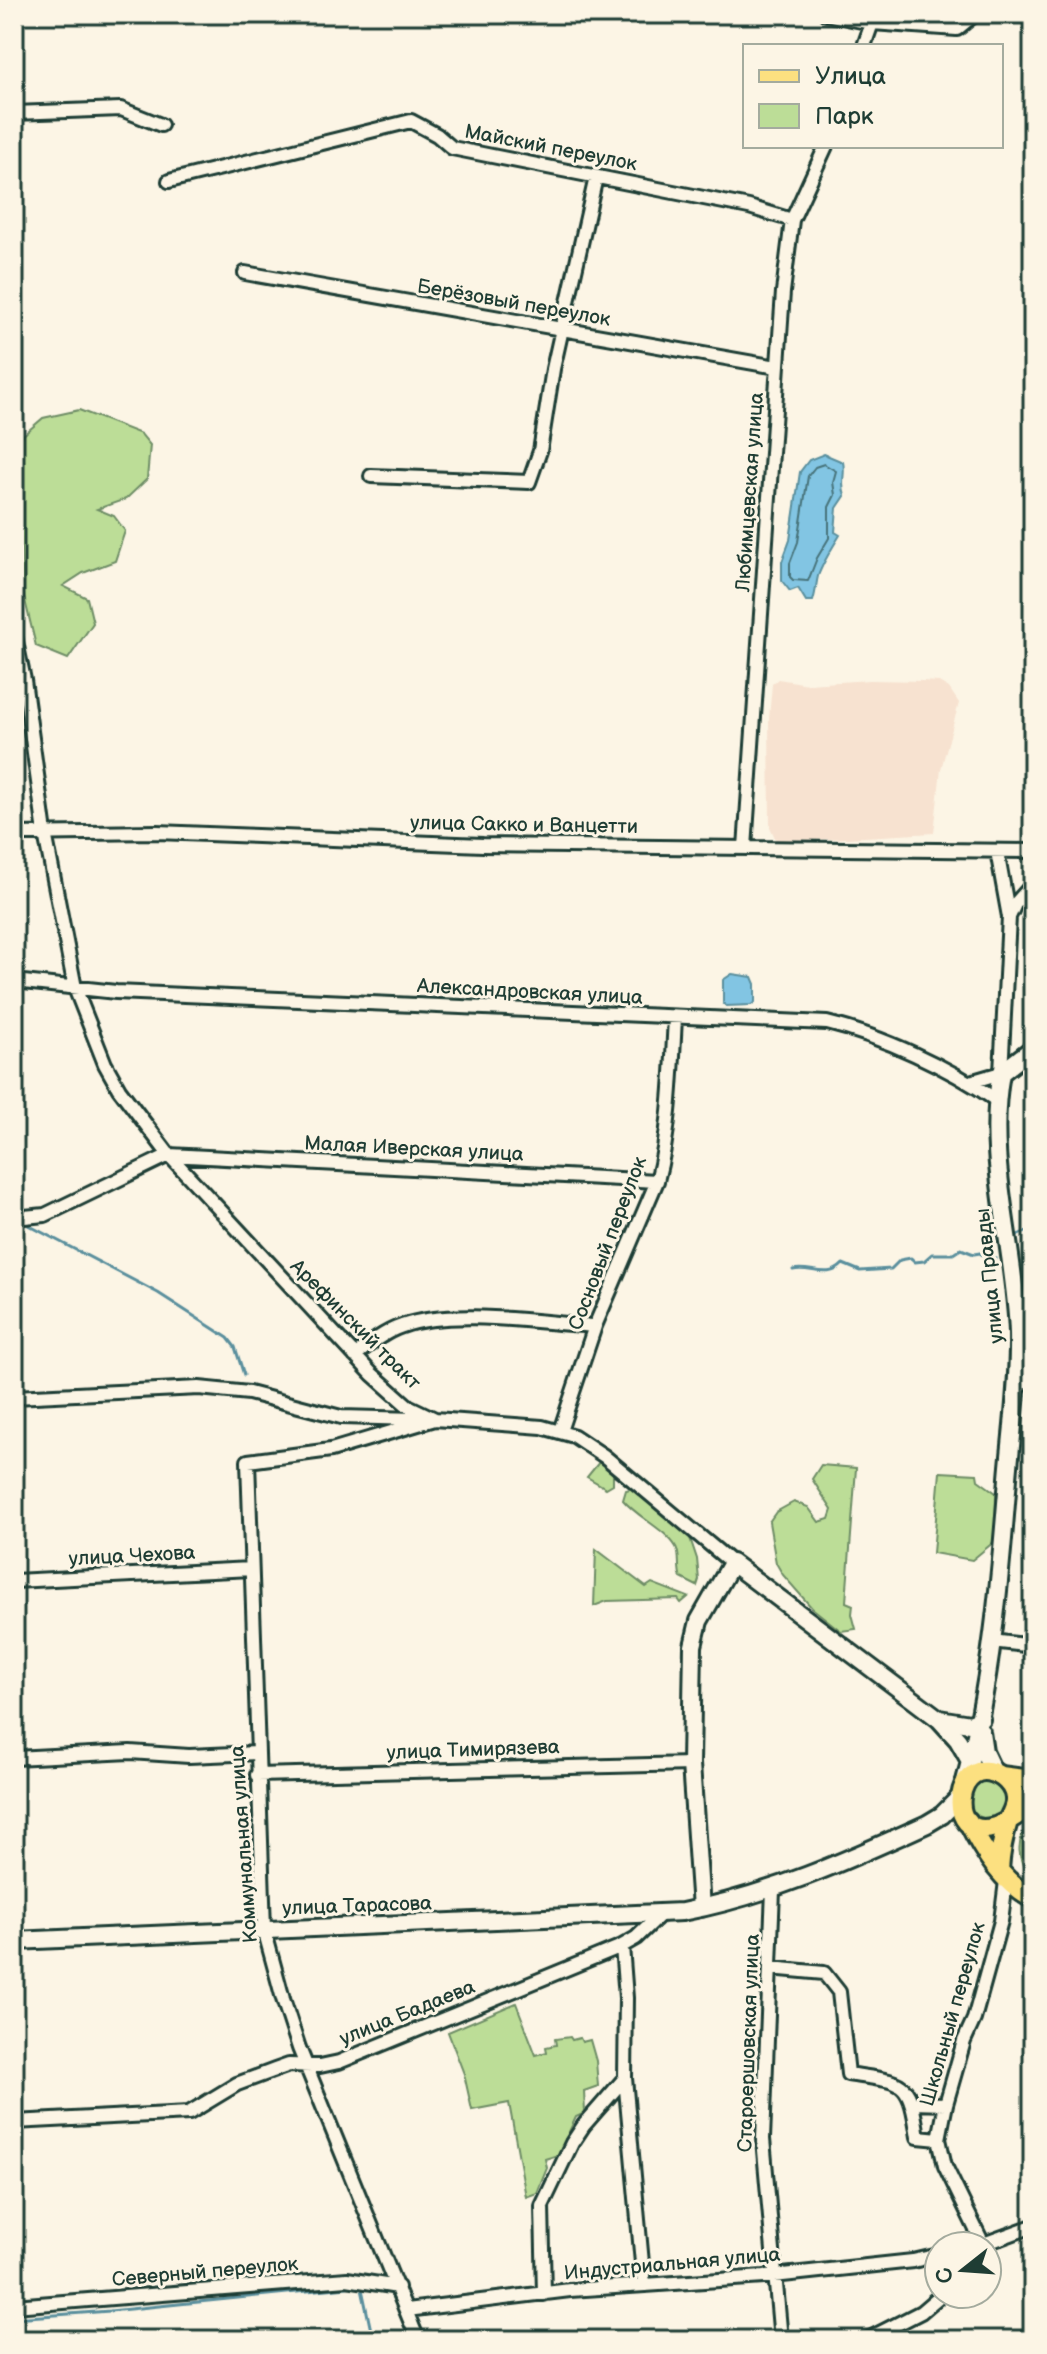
<svg xmlns="http://www.w3.org/2000/svg" width="1047" height="2354" font-family="'Balsamiq Sans',sans-serif">
	<style>
		.built { fill: #f7e2d0 }
		.green { fill: #bcdd97; stroke: #6e8d66; stroke-width: 2 }
		.water { fill: #82c5e3; stroke: #5a8f9d; stroke-width: 2 }
		.lines { fill: none; stroke-linecap: round; stroke-linejoin: round }
		.shore { stroke: #47737a; stroke-width: 2 }
		.stream { stroke: #5a8f9d; stroke-width: 3 }
		.street-casing { stroke: #1f3d34; stroke-width: 18 }
		.secondary-casing { stroke: #1f3d34; stroke-width: 22 }
		.primary-casing { stroke: #1f3d34; stroke-width: 24 }
		.street { stroke: #fcf5e5; stroke-width: 12 }
		.secondary { stroke: #fcf5e5; stroke-width: 16 }
		.primary { stroke: #fce080; stroke-width: 18 }
		.labels { text-anchor: middle; stroke-width: 6; stroke-linejoin: round; paint-order: stroke }
		.street-label { font-size: 20px; fill: #1f3d34; stroke: #fcf5e5 }
	</style>
	<rect width="100%" height="100%" fill="#fcf5e5"/>
	<filter id="ink" filterUnits="userSpaceOnUse"><feTurbulence type="fractalNoise" baseFrequency=".0125" numOctaves="2"/><feDisplacementMap in="SourceGraphic" scale="16" xChannelSelector="R" yChannelSelector="G"/><feConvolveMatrix kernelMatrix="1 2 1 2 8 2 1 2 1" color-interpolation-filters="sRGB"/></filter>
	<g filter="url(#ink)">
		<path class="built" d="M 778,679 L 808,684 L 870,680 L 922,681 L 939,682 L 949,688 L 959,703 L 941,769 L 934,833 L 777,842 L 770,827 L 769,718 L 772,684 Z"/>
		<path class="green" d="M 79,410 L 141,434 L 150,445 L 147,479 L 126,499 L 97,509 L 114,516 L 125,531 L 115,561 L 83,573 L 63,586 L 87,598 L 93,623 L 68,659 L 36,646 L 23,592 L 20,525 L 14,509 L 14,443 L 43,418 Z
			M 600,1461 L 613,1472 L 613,1484 L 606,1488 L 587,1477 Z
			M 821,1465 L 856,1468 L 846,1602 L 853,1605 L 852,1614 L 856,1629 L 841,1631 L 812,1608 L 783,1575 L 776,1563 L 769,1522 L 776,1512 L 794,1502 L 808,1507 L 819,1522 L 829,1519 L 832,1510 L 812,1479 Z
			M 940,1472 L 977,1474 L 978,1480 L 996,1493 L 995,1541 L 972,1560 L 933,1553 Z
			M 634,1488 L 688,1532 L 697,1559 L 699,1580 L 697,1586 L 681,1578 C 677,1568 681,1556 676,1547 C 665,1529 637,1517 623,1500 L 626,1490 Z
			M 596,1549 L 646,1587 L 652,1583 L 688,1597 L 681,1603 L 678,1599 L 607,1601 L 594,1606 Z
			M968 1799a19 19 0 1 1 38 0a19 19 0 1 1-38 0Z
			M 1033,1818 L 1033,1884 C 1017,1860 1013,1841 1033,1818 Z
			M 516,2003 L 536,2055 L 547,2052 L 546,2047 L 556,2045 L 555,2039 L 570,2037 L 572,2040 L 580,2038 L 582,2042 L 590,2040 L 596,2061 L 598,2086 L 584,2091 L 585,2113 L 576,2117 L 558,2155 L 545,2159 L 547,2168 L 537,2193 L 526,2197 L 509,2103 L 472,2110 L 464,2074 L 448,2032 Z"/>
		<path class="water" d="M 824,454 L 843,462 C 846,474 840,482 845,496 L 837,508 L 835,532 L 840,535 C 832,548 823,562 818,576 C 816,584 816,592 813,601 L 806,601 L 798,588 L 790,591 L 782,581 L 782,562 L 790,540 L 800,472 L 809,460 Z
			M 732,974 L 752,977 L 755,984 L 755,1002 L 751,1005 L 726,1006 L 723,1003 L 723,980 Z"/>
		<g class="lines">
			<path class="shore" d="M 824,464 L 836,471 L 833,482 L 835,495 L 829,507 L 829,538 L 817,558 L 808,581 L 793,580 L 790,577 L 790,563 L 798,542 L 808,476 L 815,467 Z"/>
			<path class="stream" d="M 28,1225 L 158,1293 L 228,1338 L 235,1347 L 244,1375
				M 1018,1235 L 1033,1229
				M 793,1270 C 811,1266 828,1280 843,1264 L 860,1271 L 891,1269 L 900,1260 L 911,1258 L 915,1262 L 924,1261 L 932,1254 L 953,1254 L 961,1249 L 974,1254 L 980,1253 L 988,1259 L 995,1258
				M 14,2318 L 110,2311 L 357,2286 L 362,2289 L 373,2340"/>
			<defs>
				<path id="street" d="M 826,14 L 872,23 L 957,29 L 975,14
					M 864,46 L 872,23
					M 14,113 L 121,109 L 161,125
					M 169,181 L 411,121 L 437,135 L 452,148 L 749,207 L 792,220
					M 245,273 L 777,367
					M 371,476 L 529,482 L 540,451 L 553,369 L 596,177
					M 14,632 L 24,680 L 45,833 L 75,988 L 105,1064 L 119,1089 L 169,1155 L 372,1374 L 408,1406 L 435,1419 L 542,1427 L 574,1436 L 604,1456 L 732,1563
					M 14,834 L 157,832 L 483,845 L 1033,851
					M 745,848 L 783,292 L 792,220 L 826,146
					M 1003,851 L 997,851 L 1009,917
					M 14,981 L 116,992 L 827,1023 C 882,1036 950,1068 996,1100
					M 970,1082 L 1001,1073 L 1009,917 L 1015,904 L 1033,884
					M 14,1218 L 45,1215 L 169,1155 L 657,1181
					M 355,1356 C 369,1344 384,1332 402,1326 C 452,1308 542,1323 595,1326
					M 1016,1381 L 1033,1383
					M 14,1397 L 199,1388 L 249,1393 L 341,1417 L 416,1419
					M 560,1431 L 595,1326 L 657,1181 C 671,1128 672,1072 675,1018
					M 14,1581 L 251,1569
					M 992,1641 L 1033,1646
					M 14,1758 L 130,1752 L 189,1756 L 257,1753
					M 257,1775 L 691,1764
					M 773,1890 L 763,2139 L 781,2340
					M 622,1946 L 626,1998 L 625,2078 L 644,2285
					M 770,1968 L 824,1973 L 839,1992 L 848,2074 C 905,2083 909,2077 918,2137 L 939,2139
					M 913,2103 L 946,2104
					M 14,2122 L 189,2113 L 237,2084 L 275,2070 L 289,2065 L 320,2066 L 339,2062 L 622,1946 L 636,1938 L 661,1914
					M 981,2245 L 1033,2226
					M 984,2246 L 945,2166 L 939,2139 L 946,2104 L 964,2041 L 974,2019 L 1001,1921 L 1006,1881
					M 544,2294 L 542,2206 L 572,2143 L 584,2125 L 625,2078
					M 14,2306 L 347,2279 L 398,2287
					M 407,2310 L 570,2290 L 764,2277 L 913,2261 L 939,2255
					M 418,2340 L 299,2048 L 283,1999 L 264,1929 L 248,1461 L 331,1450 L 435,1419
					M 866,2340 L 921,2312 L 942,2294"/>
				<path id="secondary" d="M 939,1719 L 970,1724 L 981,1719
					M 981,1732 L 984,1752 L 994,1773
					M 964,1785 C 991,1685 1000,1582 1008,1478 C 1012,1430 1019,1381 1018,1333 C 1015,1246 985,1160 1001,1073 L 1033,1048
					M 701,1908 L 691,1764 L 693,1646 L 699,1621 L 732,1563 L 939,1719 L 958,1740 L 970,1761
					M 14,1941 L 682,1912 C 770,1895 846,1861 927,1824 L 942,1815 L 959,1798"/>
				<path id="primary" d="M 1001,1776 L 1033,1780
					M 968,1821 C 984,1853 1002,1882 1033,1899
					M 999,1870 C 1000,1853 1003,1837 1008,1821 C 1011,1813 1016,1807 1015,1798 C 1014,1789 1009,1782 1002,1777 C 955,1746 942,1844 995,1827 C 1005,1824 1022,1811 1033,1805"/>
			</defs>
			<use href="#street" class="street-casing"/>
			<use href="#secondary" class="secondary-casing"/>
			<use href="#primary" class="primary-casing"/>
			<use href="#street" class="street"/>
			<use href="#secondary" class="secondary"/>
			<use href="#primary" class="primary"/>
		</g>
	</g>
	<g class="labels">
		<g class="street-label">
			<text transform="translate(551 147) rotate(11)" y="7">Майский переулок</text>
			<text transform="translate(514 302) rotate(10)" y="7">Берёзовый переулок</text>
			<text transform="translate(749 492) rotate(-86)" y="7">Любимцевская улица</text>
			<text transform="translate(524 824) rotate(1)" y="7">улица Сакко и Ванцетти</text>
			<text transform="translate(530 991) rotate(3)" y="7">Александровская улица</text>
			<text transform="translate(414 1148) rotate(3)" y="7">Малая Иверская улица</text>
			<text transform="translate(607 1243) rotate(-69)" y="7">Сосновый переулок</text>
			<text transform="translate(989 1276) rotate(-96)" y="7">улица Правды</text>
			<text transform="translate(356 1324) rotate(45)" y="7">Арефинский тракт</text>
			<text transform="translate(132 1555) rotate(-3)" y="7">улица Чехова</text>
			<text transform="translate(473 1749) rotate(-2)" y="7">улица Тимирязева</text>
			<text transform="translate(243 1844) rotate(-94)" y="7">Коммунальная улица</text>
			<text transform="translate(357 1905) rotate(-2)" y="7">улица Тарасова</text>
			<text transform="translate(407 2012) rotate(-22)" y="7">улица Бадаева</text>
			<text transform="translate(952 2014) rotate(-74)" y="7">Школьный переулок</text>
			<text transform="translate(748 2043) rotate(-88)" y="7">Староершовская улица</text>
			<text transform="translate(672 2263) rotate(-5)" y="7">Индустриальная улица</text>
			<text transform="translate(205 2271) rotate(-5)" y="7">Северный переулок</text>
		</g>
	</g>
	<rect width="1047" height="2354" fill="none" stroke="#fcf5e5" stroke-width="48"/>
	<rect x="24" y="24" width="999" height="2306" fill="none" stroke="#1f3d34" stroke-width="3" filter="url(#ink)"/>
	<rect x="743" y="44" width="260" height="104" fill="#fcf5e5" stroke="#a4ab9e" stroke-width="2"/>
	<rect x="759" y="70" width="40" height="12" fill="#fce080" stroke="#a4ab9e" stroke-width="2"/>
	<text x="815" y="84" font-size="24" fill="#1f3d34">Улица</text>
	<rect x="759" y="104" width="40" height="24" fill="#bcdd97" stroke="#a4ab9e" stroke-width="2"/>
	<text x="815" y="124" font-size="24" fill="#1f3d34">Парк</text>
	<g transform="translate(963 2270) rotate(253)"><circle r="38" fill="#fcf5e5" stroke="#a4ab9e" stroke-width="2"/>
	<path d="M0-6L14 30L0 20L-14 30Z" fill="#1f3d34"/>
	<text y="-12" font-size="22" font-weight="bold" text-anchor="middle" fill="#1f3d34">С</text>
	</g>
</svg>
